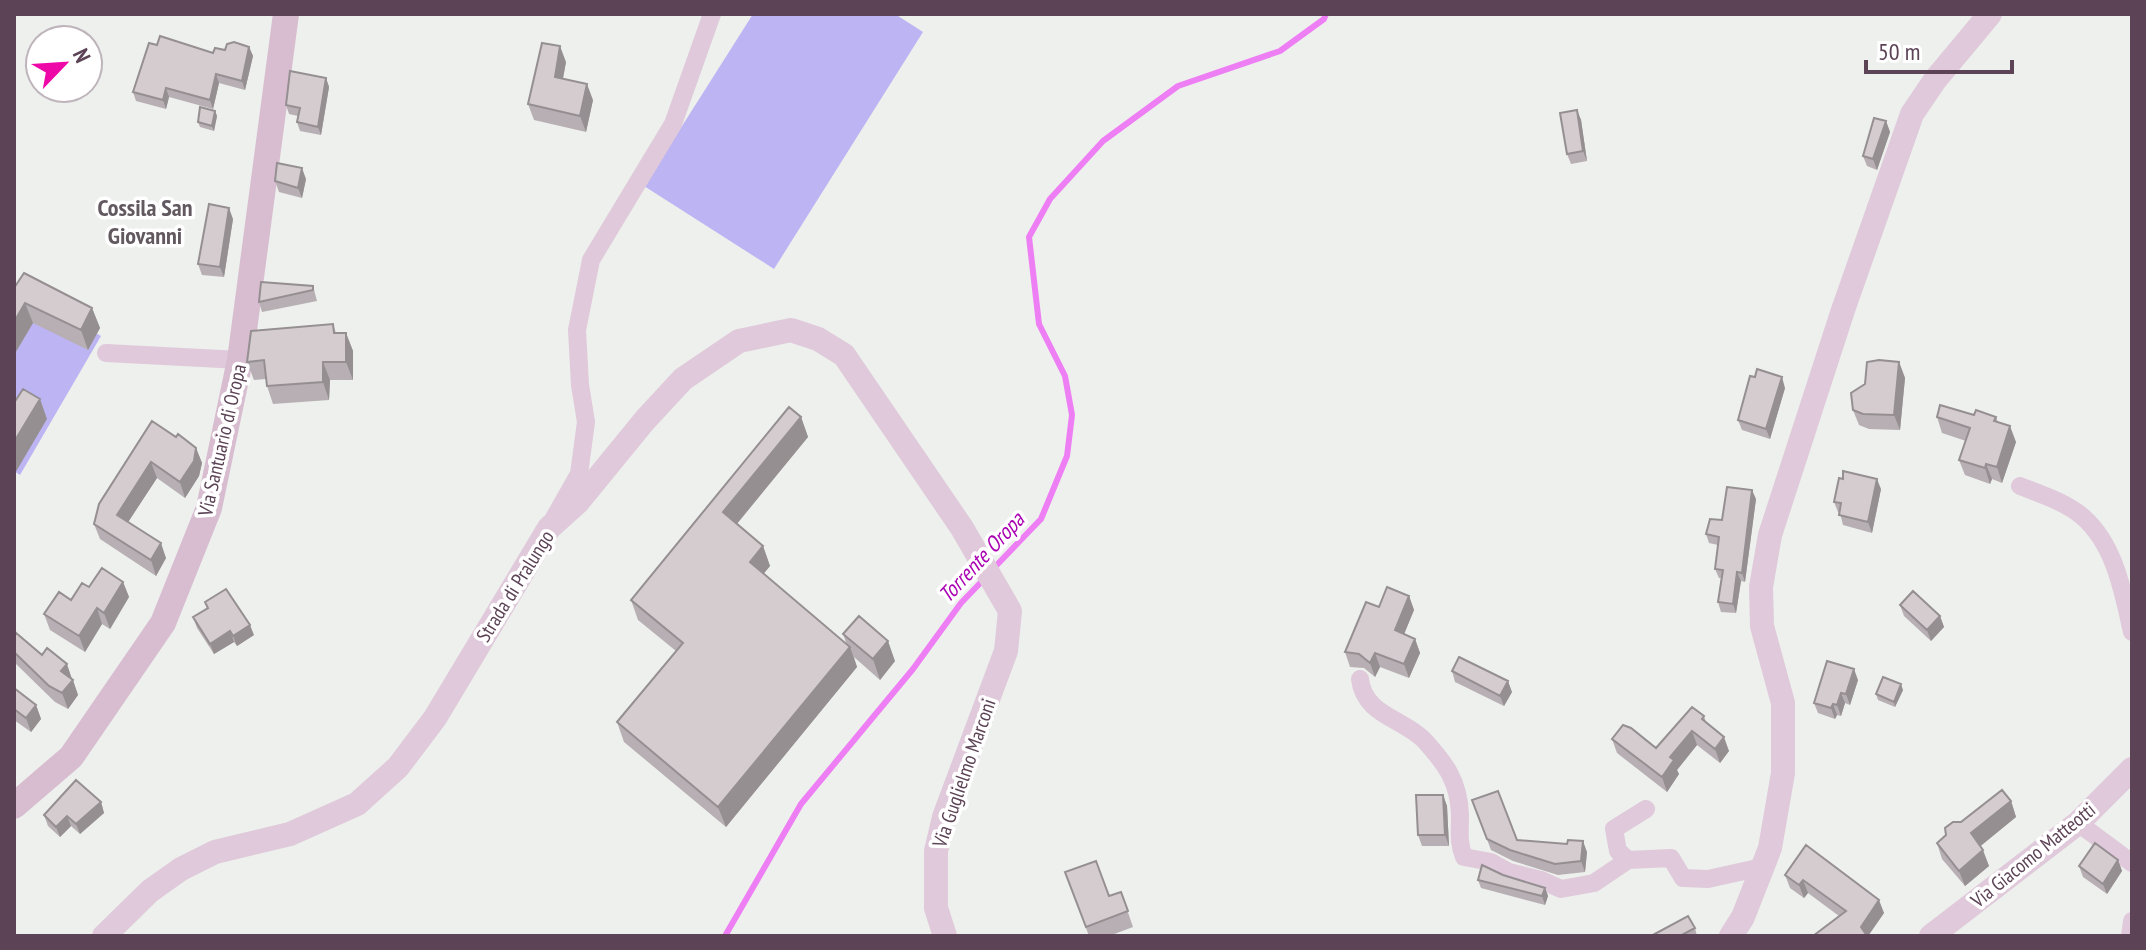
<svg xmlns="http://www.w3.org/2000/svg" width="2146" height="950" font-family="'PT Sans Narrow',sans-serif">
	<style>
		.green { fill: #bdb5f3 }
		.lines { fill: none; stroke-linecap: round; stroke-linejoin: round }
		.stream { stroke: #ee7ef4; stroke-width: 6 }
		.minor { stroke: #dfc9da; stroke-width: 18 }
		.tertiary { stroke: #dfc9da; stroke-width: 24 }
		.secondary { stroke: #d8bdd1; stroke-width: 26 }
		.wall { fill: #b7afb3 }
		.shaded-wall { fill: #958f92 }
		.building { fill: #d5ccd0; stroke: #958f92; stroke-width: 2 }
		.labels { text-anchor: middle; stroke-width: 7; stroke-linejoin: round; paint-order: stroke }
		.street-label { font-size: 20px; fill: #5c4356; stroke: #fff }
		.water-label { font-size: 22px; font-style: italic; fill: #a900b2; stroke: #fff }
		.quarter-label { font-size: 24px; font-weight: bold; fill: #62585f; stroke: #fff }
	</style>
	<rect width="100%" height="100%" fill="#edf0ec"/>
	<path class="green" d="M 753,14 L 895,14 L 923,32 L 774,269 L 644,186 Z
		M 34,296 L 101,336 L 20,475 L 14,471 L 14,330 Z"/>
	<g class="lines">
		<path class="stream" d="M 992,570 L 1041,519 L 1067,456 L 1072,415 L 1065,376 L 1039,324 L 1029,237 L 1050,199 L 1103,141 L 1178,86 L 1280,51 L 1324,19 L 1326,14
			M 725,936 L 801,804 L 913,669 L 961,603 L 985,578"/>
		<path class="minor" d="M 106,353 L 240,360
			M 2020,486 C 2040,494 2066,502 2083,517 C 2115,545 2123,592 2132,632
			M 554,518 L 579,474 L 586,422 L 580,385 L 577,330 L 591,260 L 673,124 L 712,14
			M 1360,679 C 1364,715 1402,718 1424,740 C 1446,764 1459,782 1460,815 C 1460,831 1458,843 1464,857 L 1491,862 L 1509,872 L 1541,880 L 1561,889 L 1594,883 L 1628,860
			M 1646,809 L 1614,829 L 1618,851 L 1628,860 L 1671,858 L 1683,878 L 1708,879 L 1762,867
			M 2078,823 L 2132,863
			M 2130,936 L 2132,921"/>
		<path class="tertiary" d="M 104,936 L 150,891 L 181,869 L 215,852 L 290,834 L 357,804 L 398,767 L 435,718 L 549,528 L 578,502 L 645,420 L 683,379 L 739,341 L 791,330 L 818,339 L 844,355 L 962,528 L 1010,611 L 1006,651 L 944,817 L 936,851 L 936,908 L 945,936
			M 1731,936 L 1743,917 L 1770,848 L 1783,773 L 1783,703 L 1762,626 L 1761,587 L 1770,535 L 1843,310 L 1912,114 L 1935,80 L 1990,14
			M 1931,936 L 2078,823 L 2132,769"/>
		<path class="secondary" d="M 14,806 L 71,757 L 163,623 L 209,508 L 240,360 L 286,14"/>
	</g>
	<path class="wall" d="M 249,47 L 253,56 L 245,90 L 219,83 L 213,109 L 169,97 L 166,109 L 136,101 L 133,92 L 213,53 L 225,50 Z
		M 566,62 L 563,79 L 593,100 L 586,132 L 534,120 L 528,104 Z
		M 326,78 L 329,87 L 321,135 L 300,131 L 297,122 L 298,116 L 289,114 L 286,105 Z
		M 1577,110 L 1581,120 L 1587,161 L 1571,164 L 1567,154 Z
		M 215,111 L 217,116 L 214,131 L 200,127 L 198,122 Z
		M 1886,121 L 1890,132 L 1877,170 L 1867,166 L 1863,156 Z
		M 306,179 L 302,198 L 279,192 L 275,181 Z
		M 233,219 L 224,277 L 202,275 L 198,264 Z
		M 313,286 L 317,301 L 262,312 L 259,302 Z
		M 14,288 L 92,308 L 100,328 L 88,350 L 33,323 L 14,355 Z
		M 333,324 L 336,333 L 346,333 L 353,351 L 353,380 L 330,380 L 329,400 L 273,404 L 267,386 L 266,379 L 254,380 L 247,362 Z
		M 1899,362 L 1905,378 L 1900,430 L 1869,429 L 1859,425 L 1853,410 Z
		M 1785,388 L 1770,439 L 1742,430 L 1738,420 Z
		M 1974,415 L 1996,417 L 1998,422 L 2016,442 L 2002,483 L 1992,479 L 1990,484 L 1965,475 L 1959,460 L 1966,441 L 1942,433 L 1937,417 Z
		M 801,417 L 808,437 L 737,524 L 763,546 L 770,566 L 763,574 L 847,645 L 843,634 L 895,661 L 880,680 L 854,657 L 857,667 L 726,827 L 624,742 L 617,722 L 676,651 L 638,620 L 631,600 Z
		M 176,437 L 196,448 L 202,463 L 199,476 L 185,498 L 157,478 L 128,522 L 166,558 L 156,576 L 100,539 L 94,524 Z
		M 1881,489 L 1872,533 L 1843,525 L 1840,513 L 1838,512 L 1834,502 Z
		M 1756,499 L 1745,582 L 1741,581 L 1736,613 L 1721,612 L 1718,602 L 1721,578 L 1719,578 L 1715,569 L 1718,545 L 1709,543 L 1706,534 L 1722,520 Z
		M 123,582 L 129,597 L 110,629 L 102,624 L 85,652 L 50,630 L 44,614 L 71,600 L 89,587 Z
		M 1409,596 L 1414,610 L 1404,634 L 1415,639 L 1420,653 L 1409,678 L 1380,667 L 1375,677 L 1364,668 L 1350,667 L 1345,652 L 1379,607 Z
		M 205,602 L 254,635 L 237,646 L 234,642 L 214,654 L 197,628 L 193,617 L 207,609 Z
		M 1900,605 L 1940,616 L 1944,627 L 1931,641 L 1904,616 Z
		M 14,633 L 72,679 L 78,695 L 68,709 L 55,702 L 14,662 Z
		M 1452,671 L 1512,692 L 1504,706 L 1455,682 Z
		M 1858,680 L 1850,705 L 1845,703 L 1841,716 L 1837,715 L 1835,719 L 1818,713 L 1814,703 Z
		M 14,688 L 36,705 L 41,719 L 31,732 L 14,720 Z
		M 1903,690 L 1895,707 L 1878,700 L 1876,694 Z
		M 1704,716 L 1706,722 L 1729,751 L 1720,763 L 1697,745 L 1677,770 L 1679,774 L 1667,792 L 1617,753 L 1612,739 L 1656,748 Z
		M 1443,795 L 1447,806 L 1449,846 L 1422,846 L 1418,835 Z
		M 1472,800 L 1517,840 L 1587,852 L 1585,872 L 1558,875 L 1513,861 L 1491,850 Z
		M 2011,801 L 2016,817 L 1980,846 L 1989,866 L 1965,886 L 1942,859 L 1937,843 L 1961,822 Z
		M 101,802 L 104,813 L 80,834 L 71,826 L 60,837 L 48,826 L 44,815 Z
		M 1806,845 L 1884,913 L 1868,936 L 1813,936 L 1839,916 L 1808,893 L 1804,898 L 1790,888 L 1785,875 Z
		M 2118,860 L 2122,871 L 2107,894 L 2083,877 L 2079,866 Z
		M 1065,872 L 1109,896 L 1121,892 L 1133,927 L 1109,936 L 1089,936 Z
		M 1478,880 L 1545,888 L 1548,896 L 1545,905 L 1481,888 Z
		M 1695,928 L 1697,936 L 1651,936 Z"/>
	<path class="shaded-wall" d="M 560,46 L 566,62 L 560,93 L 555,77 Z
		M 249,47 L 253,56 L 245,90 L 242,81 Z
		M 216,74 L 219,83 L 213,109 L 210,100 Z
		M 326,78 L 329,87 L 321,135 L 318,127 Z
		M 587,84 L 593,100 L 586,132 L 580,116 Z
		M 166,88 L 169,97 L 166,109 L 163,100 Z
		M 1577,110 L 1581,120 L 1587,161 L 1583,151 Z
		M 215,111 L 217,116 L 214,131 L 212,126 Z
		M 1886,121 L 1890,132 L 1877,170 L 1873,159 Z
		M 302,168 L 306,179 L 302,198 L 298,188 Z
		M 229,208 L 233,219 L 224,277 L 220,267 Z
		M 25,303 L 33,323 L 14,355 L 14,322 Z
		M 92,308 L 100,328 L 88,350 L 81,330 Z
		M 346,333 L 353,351 L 353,380 L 346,362 Z
		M 323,362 L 330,380 L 329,400 L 323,382 Z
		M 1899,362 L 1905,378 L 1900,430 L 1894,415 Z
		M 1782,377 L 1785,388 L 1770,439 L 1766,429 Z
		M 40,399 L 47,419 L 14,475 L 14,442 Z
		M 801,417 L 808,437 L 730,532 L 723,512 Z
		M 2010,426 L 2016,442 L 2002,483 L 1997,467 Z
		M 196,448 L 202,463 L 199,476 L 185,498 L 180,482 Z
		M 151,462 L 157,478 L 123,530 L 117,515 Z
		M 1986,464 L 1992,479 L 1990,484 L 1985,468 Z
		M 1877,479 L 1881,489 L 1872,533 L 1868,522 Z
		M 1752,490 L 1756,499 L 1745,582 L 1742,573 Z
		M 161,543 L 166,558 L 156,576 L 151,560 Z
		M 763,546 L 770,566 L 757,582 L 750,562 Z
		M 1737,572 L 1741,581 L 1736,613 L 1733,604 Z
		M 123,582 L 129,597 L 110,629 L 104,613 Z
		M 1409,596 L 1414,610 L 1400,644 L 1395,630 Z
		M 97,608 L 102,624 L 85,652 L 79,636 Z
		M 1940,616 L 1944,627 L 1931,641 L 1927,630 Z
		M 250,625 L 254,635 L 237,646 L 233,636 Z
		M 230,631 L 234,642 L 214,654 L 210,644 Z
		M 1415,639 L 1420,653 L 1409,678 L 1404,664 Z
		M 888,641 L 895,661 L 880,680 L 873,659 Z
		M 850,647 L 857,667 L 726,827 L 718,807 Z
		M 1375,653 L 1380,667 L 1375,677 L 1370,663 Z
		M 67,664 L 72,679 L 67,686 L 61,671 Z
		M 1854,669 L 1858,680 L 1850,705 L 1846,694 Z
		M 73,680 L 78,695 L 68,709 L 62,693 Z
		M 1508,681 L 1512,692 L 1504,706 L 1500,696 Z
		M 1901,684 L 1903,690 L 1895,707 L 1894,702 Z
		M 1841,693 L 1845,703 L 1841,716 L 1837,705 Z
		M 1833,704 L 1837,715 L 1835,719 L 1831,708 Z
		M 36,705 L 41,719 L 31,732 L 26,718 Z
		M 1692,731 L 1697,745 L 1677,770 L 1679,774 L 1667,792 L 1662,777 L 1670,757 Z
		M 1724,737 L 1729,751 L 1720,763 L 1715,749 Z
		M 1443,795 L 1447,806 L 1449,846 L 1445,835 Z
		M 2011,801 L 2016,817 L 1977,849 L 1971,833 Z
		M 101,802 L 104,813 L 80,834 L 76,824 Z
		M 67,816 L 71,826 L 60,837 L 56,827 Z
		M 1583,841 L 1587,852 L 1585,872 L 1581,861 Z
		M 1983,850 L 1989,866 L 1965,886 L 1959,871 Z
		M 2118,860 L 2122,871 L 2107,894 L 2103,884 Z
		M 1803,880 L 1808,893 L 1804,898 L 1799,885 Z
		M 1545,888 L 1548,896 L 1545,905 L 1542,896 Z
		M 1879,900 L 1884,913 L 1868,936 L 1864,936 L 1861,927 Z"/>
	<path class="building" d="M 160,36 L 213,53 L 215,48 L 225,50 L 227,44 L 234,42 L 249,47 L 242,81 L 216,74 L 210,100 L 166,88 L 163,100 L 133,92 L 149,43 L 157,45 Z
		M 542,43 L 560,46 L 555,77 L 587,84 L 580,116 L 528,104 Z
		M 290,71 L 326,78 L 318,127 L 297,122 L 300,108 L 286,105 Z
		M 200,107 L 215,111 L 212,126 L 198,122 Z
		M 1577,110 L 1583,151 L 1567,154 L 1560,113 Z
		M 1874,118 L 1886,121 L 1873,159 L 1863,156 Z
		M 277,163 L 302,168 L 298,188 L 275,181 Z
		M 209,204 L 229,208 L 220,267 L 198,264 Z
		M 24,273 L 92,308 L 81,330 L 25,303 L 14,322 L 14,288 Z
		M 261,282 L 313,286 L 313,290 L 259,302 Z
		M 333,324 L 334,333 L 346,333 L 346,362 L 323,362 L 323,382 L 267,386 L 264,360 L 247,362 L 251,331 Z
		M 1879,360 L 1899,362 L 1894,415 L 1863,414 L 1853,410 L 1851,393 L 1865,384 L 1867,362 Z
		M 1757,369 L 1782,377 L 1766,429 L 1738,420 L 1750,376 L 1755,377 Z
		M 23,389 L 40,399 L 14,442 L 14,403 Z
		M 1940,405 L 1974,415 L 1976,410 L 1996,417 L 1994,421 L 2010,426 L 1997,467 L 1986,464 L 1985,468 L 1959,460 L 1970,428 L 1937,417 Z
		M 789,407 L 801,417 L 723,512 L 763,546 L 750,562 L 850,647 L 718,807 L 617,722 L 683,643 L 631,600 Z
		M 152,421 L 176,437 L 178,434 L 196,448 L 194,461 L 180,482 L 151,462 L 117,515 L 161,543 L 151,560 L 94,524 L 99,504 Z
		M 1843,471 L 1877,479 L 1868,522 L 1839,515 L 1841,503 L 1834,502 L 1839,478 L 1843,479 Z
		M 1727,487 L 1752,490 L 1742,573 L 1737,572 L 1733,604 L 1718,602 L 1723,570 L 1715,569 L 1719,537 L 1706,534 L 1710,519 L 1722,520 Z
		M 102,568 L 123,582 L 104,613 L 97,608 L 79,636 L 44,614 L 59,592 L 71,600 L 82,583 L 89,587 Z
		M 1387,587 L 1409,596 L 1395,630 L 1415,639 L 1404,664 L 1375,653 L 1370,663 L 1359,654 L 1345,652 L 1366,602 L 1379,607 Z
		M 226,589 L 250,625 L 233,636 L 230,631 L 210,644 L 193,617 L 208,608 L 205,602 Z
		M 1913,591 L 1940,616 L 1927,630 L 1900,605 Z
		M 859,616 L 888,641 L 873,659 L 843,634 Z
		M 15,632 L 42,655 L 47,648 L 67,664 L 61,671 L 73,680 L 62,693 L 49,686 L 14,652 Z
		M 1459,657 L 1508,681 L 1500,696 L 1452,671 Z
		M 1827,661 L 1854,669 L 1846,694 L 1841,693 L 1837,705 L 1833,704 L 1831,708 L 1814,703 Z
		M 1883,677 L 1901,684 L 1894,702 L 1876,694 Z
		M 14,688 L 36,705 L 26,718 L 14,709 Z
		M 1692,707 L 1704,716 L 1702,719 L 1724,737 L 1715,749 L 1692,731 L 1670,757 L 1674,760 L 1662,777 L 1612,739 L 1623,725 L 1631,728 L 1656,748 Z
		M 76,780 L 101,802 L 76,824 L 67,816 L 56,827 L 44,815 Z
		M 2002,790 L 2011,801 L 1971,833 L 1983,850 L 1959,871 L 1937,843 L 1946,835 L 1945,828 L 1953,822 L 1961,822 Z
		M 1498,791 L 1517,840 L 1567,844 L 1568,840 L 1583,841 L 1581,861 L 1555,864 L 1510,850 L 1487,839 L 1472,800 Z
		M 1416,795 L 1443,795 L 1445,835 L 1418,835 Z
		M 2095,843 L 2118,860 L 2103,884 L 2079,866 Z
		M 1806,845 L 1879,900 L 1861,927 L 1867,936 L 1813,936 L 1846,911 L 1803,880 L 1799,885 L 1785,875 Z
		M 1096,861 L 1109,896 L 1121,892 L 1128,911 L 1086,927 L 1065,872 Z
		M 1482,865 L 1503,875 L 1545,888 L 1542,896 L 1478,880 Z
		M 1688,916 L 1695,928 L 1680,936 L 1651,936 Z"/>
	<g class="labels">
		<g class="street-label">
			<text transform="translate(222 440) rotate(-77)" y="7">Via Santuario di Oropa</text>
			<text transform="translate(515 586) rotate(-58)" y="7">Strada di Pralungo</text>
			<text transform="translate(964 773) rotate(-71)" y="7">Via Guglielmo Marconi</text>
			<text transform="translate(2033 855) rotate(-39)" y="7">Via Giacomo Matteotti</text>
		</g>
		<g class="water-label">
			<text transform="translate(981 557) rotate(-47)" y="8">Torrente Oropa</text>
		</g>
		<g class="quarter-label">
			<text x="145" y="216">Cossila San<tspan x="145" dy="28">Giovanni</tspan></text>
		</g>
	</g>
	<rect width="2146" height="950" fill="none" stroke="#5c4356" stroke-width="32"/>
	<g transform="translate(64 64) rotate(65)"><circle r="38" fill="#ffffff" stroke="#beb4bb" stroke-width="2"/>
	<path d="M0-6L14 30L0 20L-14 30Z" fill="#ee08a8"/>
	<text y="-12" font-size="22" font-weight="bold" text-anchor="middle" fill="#5c4356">N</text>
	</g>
	<path d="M1866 60v12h146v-12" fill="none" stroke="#5c4356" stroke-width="4"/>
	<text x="1878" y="60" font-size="24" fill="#5c4356" stroke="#ffffff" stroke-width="6" paint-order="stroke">50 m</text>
</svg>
